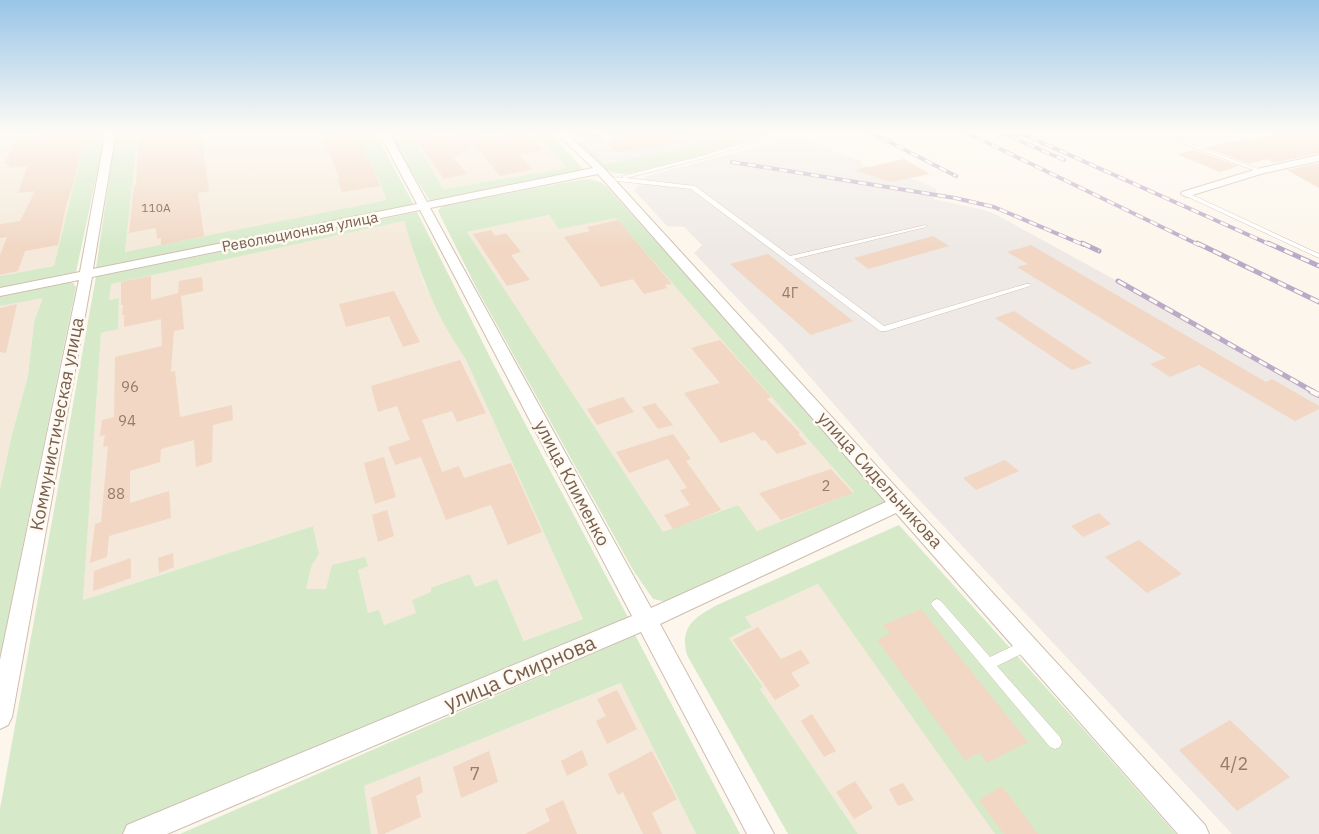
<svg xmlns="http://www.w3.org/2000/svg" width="1319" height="834" font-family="'IBM Plex Sans',sans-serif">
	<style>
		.residential { fill: #f4e9da }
		.industrial { fill: #eee9e4 }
		.green { fill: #d6eaca; fill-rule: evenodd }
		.building { fill: #f1d7c4 }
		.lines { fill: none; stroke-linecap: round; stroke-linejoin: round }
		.service-casing { stroke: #cebfb0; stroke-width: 1 }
		.minor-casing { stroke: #cebfb0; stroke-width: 2 }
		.service { fill: #fff; fill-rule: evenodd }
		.minor { fill: #fff; fill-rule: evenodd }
		.rail-far2-casing { stroke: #baa9c7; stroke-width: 4 }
		.rail-far1-casing { stroke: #baa9c7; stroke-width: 5 }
		.rail-casing { stroke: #baa9c7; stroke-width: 6 }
		.rail-far2 { stroke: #fefaf2; stroke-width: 2.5; stroke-dasharray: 8; stroke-linecap: butt }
		.rail-far1 { stroke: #fefaf2; stroke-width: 3; stroke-dasharray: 9; stroke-linecap: butt }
		.rail { stroke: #fefaf2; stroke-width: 4.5; stroke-dasharray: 12; stroke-linecap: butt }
		.labels { text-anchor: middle; stroke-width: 5; stroke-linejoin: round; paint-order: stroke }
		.far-number-label { font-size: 12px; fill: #967c6c }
		.far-street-label { font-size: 15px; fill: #775e4e; stroke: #fefaf2 }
		.number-label { font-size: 15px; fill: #967c6c }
		.street-label { font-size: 18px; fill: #775e4e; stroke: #fefaf2 }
		.near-number-label { font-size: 18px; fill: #967c6c }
		.near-street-label { font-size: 21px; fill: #775e4e; stroke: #fefaf2 }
	</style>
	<rect width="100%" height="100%" fill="#fcf6ec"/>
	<path class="residential" d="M 0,131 L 87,131 L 54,266 L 0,276 Z
		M 138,131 L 355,131 L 370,159 L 388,200 L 125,253 Z
		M 410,131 L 535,131 L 568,168 L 443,189 Z
		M 549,215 L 559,229 L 616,217 L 854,492 L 757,531 L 737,505 L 663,533 L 467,232 Z
		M 404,221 L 424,283 L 450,335 L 465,358 L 583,619 L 524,641 L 497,579 L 475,587 L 470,574 L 432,592 L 417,613 L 384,625 L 368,614 L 358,570 L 365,557 L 326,589 L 306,589 L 312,565 L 319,554 L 313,526 L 83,600 L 101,333 L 118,328 L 119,299 L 109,300 L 110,284 Z
		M 44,297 L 34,322 L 28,376 L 11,438 L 0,490 L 0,306 Z
		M 818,584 L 1164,834 L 858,834 L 760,689 L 763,687 L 729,638 L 752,627 L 745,617 Z
		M 622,683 L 696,834 L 371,834 L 363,786 Z"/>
	<path class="industrial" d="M 572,131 L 759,131 L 707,144 L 605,164 Z
		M 797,137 L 863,162 L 860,164 L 901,179 L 906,176 L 937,189 L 933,199 L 984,210 L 997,215 L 1319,392 L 1319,834 L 1232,834 L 894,473 L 783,346 L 694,253 L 702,245 L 684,227 L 667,226 L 634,190 L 647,176 Z"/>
	<path class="green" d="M 87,131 L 106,131 L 76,272 L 0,288 L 0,276 L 54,266 Z
		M 116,131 L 138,131 L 125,252 L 387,200 L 370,159 L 355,131 L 374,131 L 413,203 L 408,206 L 96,269 Z
		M 386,131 L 410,131 L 443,189 L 567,168 L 535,131 L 548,131 L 585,171 L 430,201 Z
		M 759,131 L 773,131 L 701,156 L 627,174 C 604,175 592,159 577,143 L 584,142 L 605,164 L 707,144 Z
		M 589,179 L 602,183 L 607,187 L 891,503 L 672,601 L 662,601 L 653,599 L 633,570 L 478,291 L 438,211 L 441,207 L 447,205 L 568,182 ZM 549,215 L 559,229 L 616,218 L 854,492 L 757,531 L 738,505 L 663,532 L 467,232 Z
		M 417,212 L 493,363 L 630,621 L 141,834 L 0,834 L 0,809 L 96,277 ZM 404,221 C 420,273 434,313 465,358 L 583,619 L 524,641 L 497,579 L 475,587 L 470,574 L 431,588 L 431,592 L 412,600 L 416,613 L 384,625 L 379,610 L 368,613 L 358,570 L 368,566 L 365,557 L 332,565 L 326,589 L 306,589 L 312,565 L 319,554 L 313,526 L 83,600 L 101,333 L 118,329 L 119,298 L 109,300 L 111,284 Z
		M 64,283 L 73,283 L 76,287 L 0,657 L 0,490 L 11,438 L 28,376 L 34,322 L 43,298 L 0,306 L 0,296 Z
		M 899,525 L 1086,732 L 1176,834 L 995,834 L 818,584 L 745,617 L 752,627 L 729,638 L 763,687 L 760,689 L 858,834 L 788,834 L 687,655 C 679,627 695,617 717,605 Z
		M 635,635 L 740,834 L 696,834 L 621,683 L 364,786 L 371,834 L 180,834 Z"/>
	<path class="building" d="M 50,131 L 86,131 L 72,188 L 66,206 L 58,245 L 25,251 L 18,271 L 0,275 L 0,255 L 7,237 L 0,238 L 0,224 L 20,221 L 35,191 L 18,193 L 28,165 L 10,168 L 11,166 L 7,167 L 9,164 L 4,164 L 17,139 L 48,135 Z
		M 139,131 L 203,131 L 204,156 L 209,191 L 198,193 L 204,236 L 161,245 L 161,238 L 157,239 L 156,228 L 129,233 L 134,185 L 136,185 Z
		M 320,131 L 354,131 L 370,160 L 380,186 L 342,192 L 337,179 L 340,179 Z
		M 410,131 L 428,131 L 434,139 L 488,131 L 476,141 L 509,135 L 506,131 L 525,131 L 543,150 L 519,155 L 532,169 L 500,176 L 473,143 L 454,158 L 467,174 L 444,179 Z
		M 603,131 L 704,131 L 704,137 L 649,149 L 645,146 L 618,152 L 607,144 L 614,141 Z
		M 1288,131 L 1319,131 L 1319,153 L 1274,163 L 1267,159 L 1249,164 L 1205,147 L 1244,139 L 1249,141 Z
		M 1194,150 L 1239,166 L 1220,172 L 1177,154 Z
		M 904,159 L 930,174 L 890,182 L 855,170 Z
		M 1319,163 L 1319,188 L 1287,170 Z
		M 618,220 L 672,284 L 665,285 L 667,288 L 644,294 L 633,279 L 601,287 L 564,237 L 590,231 L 587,227 Z
		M 491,230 L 495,236 L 506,233 L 521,252 L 511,255 L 530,280 L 507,286 L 473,234 Z
		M 933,236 L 949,246 L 868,269 L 854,258 Z
		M 1031,245 L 1266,382 L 1272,379 L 1319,406 L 1319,409 L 1295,421 L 1199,365 L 1170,377 L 1150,364 L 1166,358 L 1017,267 L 1028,264 L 1007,252 Z
		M 768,254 L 853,321 L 811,335 L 730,264 Z
		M 151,276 L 151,300 L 178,293 L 179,281 L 202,277 L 203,291 L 181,296 L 184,329 L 174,331 L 171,372 L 175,371 L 180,417 L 232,405 L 233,420 L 213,425 L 212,462 L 196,467 L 194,440 L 161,449 L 160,462 L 130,471 L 130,503 L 169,491 L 171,518 L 109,536 L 107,557 L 90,563 L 95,524 L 101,522 L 108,446 L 103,447 L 105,435 L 100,436 L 102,420 L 114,417 L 115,357 L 162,346 L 161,319 L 124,327 L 124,315 L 122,315 L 123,305 L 121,305 L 121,282 Z
		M 394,291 L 420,342 L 403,347 L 389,316 L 346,327 L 339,304 Z
		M 17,304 L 6,353 L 0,352 L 0,308 Z
		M 1014,311 L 1092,363 L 1072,370 L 995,318 Z
		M 720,340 L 771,397 L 767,399 L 800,433 L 798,434 L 807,444 L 777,454 L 765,440 L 762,441 L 754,432 L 721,443 L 684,393 L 720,383 L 691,348 Z
		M 460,360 L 486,413 L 457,422 L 452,411 L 422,420 L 442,472 L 459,466 L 464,478 L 511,463 L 542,532 L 508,545 L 491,505 L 446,520 L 421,457 L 395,465 L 388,447 L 410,440 L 397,406 L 378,412 L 371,386 Z
		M 623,397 L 634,412 L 597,425 L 587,409 Z
		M 655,403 L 673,425 L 658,429 L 642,407 Z
		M 673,434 L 691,459 L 686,461 L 721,510 L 673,529 L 664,515 L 690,505 L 680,490 L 687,488 L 668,459 L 629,473 L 616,452 Z
		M 384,457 L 396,497 L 375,504 L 364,463 Z
		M 1005,460 L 1019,471 L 976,490 L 963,478 Z
		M 831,469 L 853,493 L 781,520 L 759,493 Z
		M 387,510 L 394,536 L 378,542 L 372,515 Z
		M 1099,513 L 1111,524 L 1083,537 L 1071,526 Z
		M 1139,540 L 1182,574 L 1147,593 L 1105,557 Z
		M 173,553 L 174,567 L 159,573 L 158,558 Z
		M 131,558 L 131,578 L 93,591 L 94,571 Z
		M 921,609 L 1028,742 L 987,763 L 980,753 L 965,760 L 877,640 L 890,634 L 883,625 Z
		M 758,627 L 781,659 L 801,650 L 810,663 L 791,673 L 800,686 L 775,700 L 733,640 Z
		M 617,690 L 637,729 L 607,744 L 596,721 L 606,716 L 597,699 Z
		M 812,714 L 836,751 L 824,757 L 801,721 Z
		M 1230,720 L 1290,777 L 1237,811 L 1179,750 Z
		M 582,750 L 588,765 L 567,776 L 561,761 Z
		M 489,751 L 498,782 L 461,798 L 453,767 Z
		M 652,751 L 677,799 L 652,813 L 662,834 L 643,834 L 623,792 L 618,795 L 608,774 Z
		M 420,776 L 423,792 L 416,796 L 421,817 L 384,834 L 378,834 L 371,798 Z
		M 855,781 L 873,808 L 854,819 L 836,792 Z
		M 903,783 L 914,800 L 898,806 L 889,789 Z
		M 1002,786 L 1038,834 L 1004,834 L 979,800 Z
		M 563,800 L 577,834 L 525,834 L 550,821 L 545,809 Z"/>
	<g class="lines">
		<defs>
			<path id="service" d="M 595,131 L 600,131 L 612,141 L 607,142 Z
				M 779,131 L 783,131 L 783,133 L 709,157 L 626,178 L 695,186 L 790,256 L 926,225 L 926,227 L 794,259 L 884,326 L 1026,284 L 1030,284 L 1031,285 L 1030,286 L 886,331 L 880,331 L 691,189 L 617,181 L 614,179 L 617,177 L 623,178 L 623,176 L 705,155 L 779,132 Z
				M 1150,131 L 1156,131 L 1264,171 L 1259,172 Z
				M 1186,192 L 1319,254 L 1319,258 L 1184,195 L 1183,194 Z
				M 937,599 L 941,601 L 990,657 L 1023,641 L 1027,640 L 1031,641 L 1033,645 L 1031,649 L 997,666 L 1060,737 L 1062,742 L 1060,747 L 1055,749 L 1050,747 L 933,607 L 931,604 L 933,601 Z"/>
			<path id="minor" d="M 106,131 L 116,131 L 93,269 L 417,204 L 378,131 L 388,131 L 427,202 L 593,168 L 554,131 L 564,131 L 604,168 L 1205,825 L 1209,834 L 1178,834 L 896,513 L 660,624 L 774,834 L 747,834 L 641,632 L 167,834 L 123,834 L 127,825 L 632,616 L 420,210 L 92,277 L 12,717 L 8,725 L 0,729 L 0,660 L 79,280 L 0,296 L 0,288 L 80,272 ZM 598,174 L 886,502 L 651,608 L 430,208 Z
				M 1319,155 L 1319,161 L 1264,173 L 1186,197 L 1181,194 L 1182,192 L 1257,169 Z"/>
		</defs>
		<use href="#service" class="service-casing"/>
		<use href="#minor" class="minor-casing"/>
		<use href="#service" class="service"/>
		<use href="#minor" class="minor"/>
		<defs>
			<path id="rail-far2" d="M 868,131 L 956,176
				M 963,131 L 1199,245
				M 998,131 L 1064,160
				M 1016,131 L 1271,245
				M 732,162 L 955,198 L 994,207 L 1084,245"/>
			<path id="rail-far1" d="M 1082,243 L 1099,251
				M 1197,243 L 1319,302
				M 1268,243 L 1319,266
				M 1118,281 L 1314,392"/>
			<path id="rail" d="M 1311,391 L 1319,395"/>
		</defs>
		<use href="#rail-far2" class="rail-far2-casing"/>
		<use href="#rail-far1" class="rail-far1-casing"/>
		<use href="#rail" class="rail-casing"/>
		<use href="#rail-far2" class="rail-far2"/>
		<use href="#rail-far1" class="rail-far1"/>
		<use href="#rail" class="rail"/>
	</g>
	<linearGradient id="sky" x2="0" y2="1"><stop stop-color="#98c5e7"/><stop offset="0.53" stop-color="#fefbf6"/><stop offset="1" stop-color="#fefbf6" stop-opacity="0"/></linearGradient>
	<rect width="1319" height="248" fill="url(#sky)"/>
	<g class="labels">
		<g class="far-number-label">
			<text x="156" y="212">110А</text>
		</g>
		<g class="far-street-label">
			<text transform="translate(300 232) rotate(-11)" y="5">Революционная улица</text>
		</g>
		<g class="number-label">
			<text x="790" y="298">4Г</text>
			<text x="130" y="392">96</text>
			<text x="127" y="426">94</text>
			<text x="826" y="491">2</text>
			<text x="116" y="499">88</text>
		</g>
		<g class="street-label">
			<text transform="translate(57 424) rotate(-79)" y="6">Коммунистическая улица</text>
			<text transform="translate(880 480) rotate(48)" y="6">улица Сидельникова</text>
			<text transform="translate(572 483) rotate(62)" y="6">улица Клименко</text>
		</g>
		<g class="near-number-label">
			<text x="1234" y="770">4/2</text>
			<text x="475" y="780">7</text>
		</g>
		<g class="near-street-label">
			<text transform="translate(520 673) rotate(-23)" y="7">улица Смирнова</text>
		</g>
	</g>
</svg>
